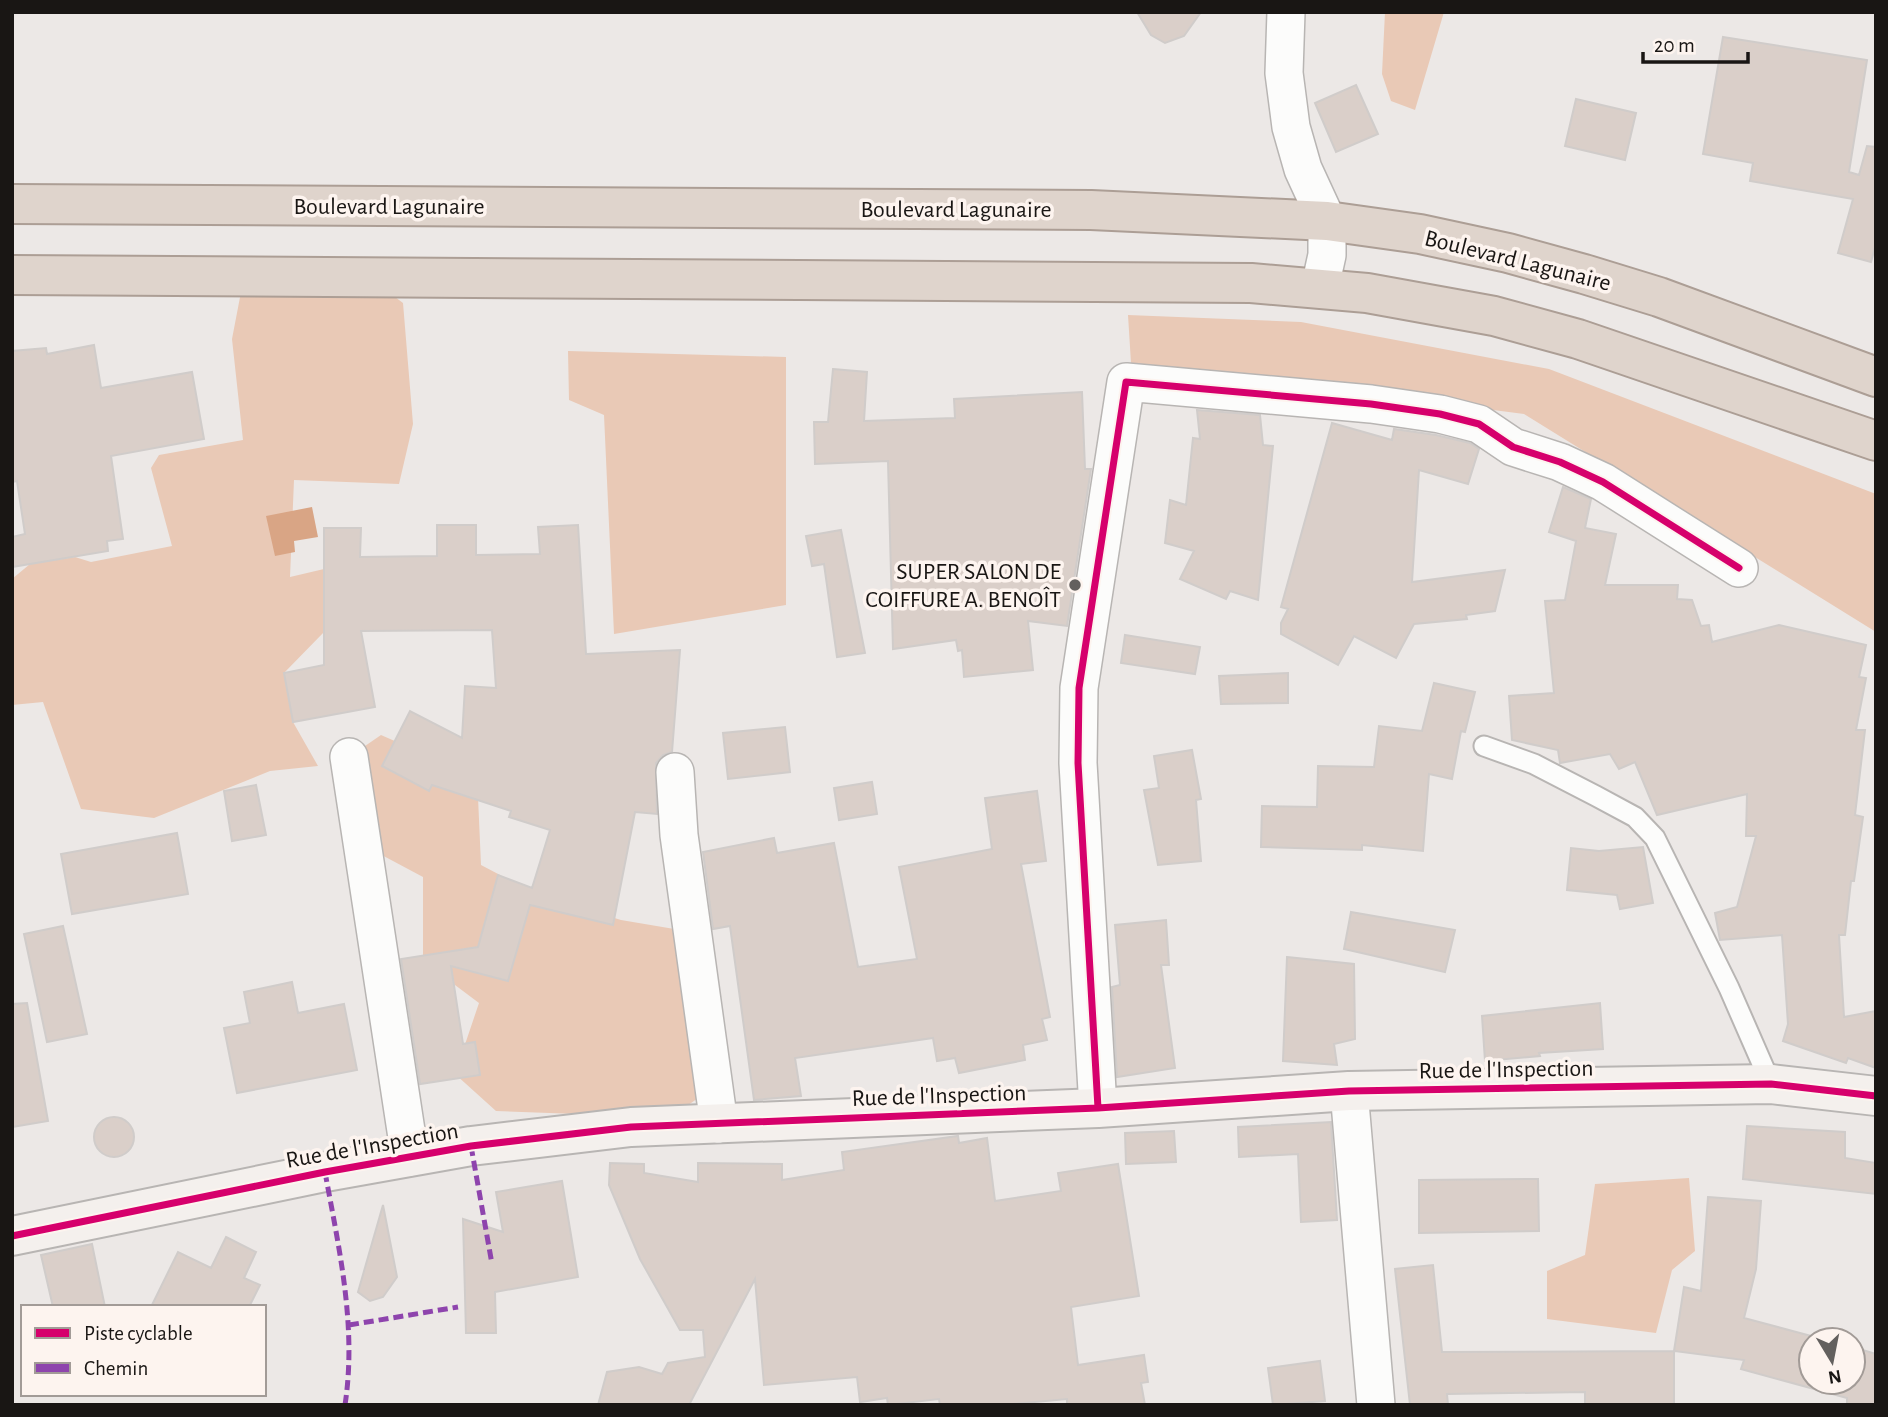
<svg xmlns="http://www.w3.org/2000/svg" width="1888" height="1417" font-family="'Alegreya Sans',sans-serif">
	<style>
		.green { fill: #e9c9b6 }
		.water { fill: #d9a585 }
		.building { fill: #dacfc9; stroke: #d0ccca; stroke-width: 2 }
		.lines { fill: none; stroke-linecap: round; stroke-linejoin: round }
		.lane-casing { stroke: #b8b5b3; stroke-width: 23 }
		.street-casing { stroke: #b8b5b3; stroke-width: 40 }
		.secondary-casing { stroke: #b8b5b3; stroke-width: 42 }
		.highway-casing { stroke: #ac9e95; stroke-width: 42 }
		.lane { stroke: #fcfcfb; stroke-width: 19 }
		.street { stroke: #fcfcfb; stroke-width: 37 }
		.secondary { stroke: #f4f0ed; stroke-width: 38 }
		.highway { stroke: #dfd4cc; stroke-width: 38 }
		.quiet { stroke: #8e44ad; stroke-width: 5; stroke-dasharray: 10 5; stroke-linecap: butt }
		.cycleway-casing { stroke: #fdf4ef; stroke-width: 11 }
		.cycleway { stroke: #d6006c; stroke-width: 7 }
		.poi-dot { fill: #63605e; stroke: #fdf4ef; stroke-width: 2.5 }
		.labels { text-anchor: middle; stroke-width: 7; stroke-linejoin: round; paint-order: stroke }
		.street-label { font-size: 24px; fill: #191614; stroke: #fdf4ef }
		.poi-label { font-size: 24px; fill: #191614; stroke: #fdf4ef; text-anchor: end }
	</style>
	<rect width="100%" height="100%" fill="#ece8e6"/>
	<path class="green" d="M 1385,12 L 1444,12 L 1415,110 L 1391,101 L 1382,74 Z
		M 383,288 L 403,303 L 413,424 L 399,484 L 294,480 L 290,577 L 324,569 L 324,632 L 284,673 L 293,722 L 318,766 L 270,771 L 154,818 L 81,809 L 43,702 L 12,705 L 12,579 L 30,564 L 75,557 L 91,562 L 172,546 L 151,468 L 159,455 L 243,440 L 232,339 L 241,292 Z
		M 1128,315 L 1301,322 L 1549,369 L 1876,494 L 1876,632 L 1524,414 L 1131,363 Z
		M 568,351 L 786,357 L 786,605 L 614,634 L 604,415 L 569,400 Z
		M 381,735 L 454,767 L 478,797 L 481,865 L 536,894 L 621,920 L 692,932 L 714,1087 L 681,1110 L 577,1114 L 496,1111 L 455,1074 L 479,1003 L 423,961 L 423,877 L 363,845 L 349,757 Z
		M 1689,1178 L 1695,1251 L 1672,1270 L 1656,1333 L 1547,1319 L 1547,1271 L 1585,1255 L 1595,1184 Z"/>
	<path class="water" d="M 312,507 L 318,537 L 294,541 L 295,552 L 275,556 L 266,516 Z"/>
	<path class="building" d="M 1137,12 L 1201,12 L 1184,36 L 1165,43 L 1151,35 Z
		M 1723,37 L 1867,60 L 1849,172 L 1859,175 L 1867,146 L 1876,147 L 1876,244 L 1871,262 L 1838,253 L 1853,199 L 1750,181 L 1753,163 L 1703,154 Z
		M 1356,85 L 1378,134 L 1336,152 L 1315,103 Z
		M 1576,99 L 1636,113 L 1625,160 L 1565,146 Z
		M 94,345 L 101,388 L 192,372 L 204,439 L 111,456 L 123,539 L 107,541 L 108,551 L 12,567 L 12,537 L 25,534 L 17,481 L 12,482 L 12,351 L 46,348 L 47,354 Z
		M 833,369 L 867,372 L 864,421 L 955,418 L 954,399 L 1082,392 L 1085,469 L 1091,469 L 1067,626 L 1028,621 L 1033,670 L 964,677 L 962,650 L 958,651 L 956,640 L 893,649 L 888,461 L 815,464 L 814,422 L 828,422 Z
		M 1197,410 L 1260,415 L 1263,445 L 1273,446 L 1258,600 L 1230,591 L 1226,599 L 1180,579 L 1194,551 L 1165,543 L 1170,500 L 1186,505 L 1193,438 L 1200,439 Z
		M 1332,423 L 1392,440 L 1394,429 L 1436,435 L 1470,443 L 1479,449 L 1468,484 L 1419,470 L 1412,582 L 1505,570 L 1495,611 L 1466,615 L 1467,619 L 1414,624 L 1396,658 L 1354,636 L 1338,665 L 1281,634 L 1281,623 L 1288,609 L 1281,607 Z
		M 1563,487 L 1591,499 L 1585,528 L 1616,534 L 1605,585 L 1678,585 L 1677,599 L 1692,600 L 1701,626 L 1709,625 L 1712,642 L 1779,625 L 1866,645 L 1859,677 L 1866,678 L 1856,730 L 1865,730 L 1855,815 L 1863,817 L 1854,881 L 1851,881 L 1845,935 L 1839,935 L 1844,1017 L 1876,1011 L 1876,1068 L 1848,1058 L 1846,1063 L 1783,1041 L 1788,1024 L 1782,935 L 1720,940 L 1715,913 L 1737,907 L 1756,836 L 1746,836 L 1747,794 L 1657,815 L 1635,762 L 1619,769 L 1610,754 L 1560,763 L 1558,750 L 1512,740 L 1509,696 L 1554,693 L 1545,601 L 1565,600 L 1576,541 L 1549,532 Z
		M 437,525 L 476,525 L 476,555 L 540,554 L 538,527 L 578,525 L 586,654 L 680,650 L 672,752 L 663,755 L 656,763 L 657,814 L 635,812 L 613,925 L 530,905 L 508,981 L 451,966 L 463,1044 L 475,1042 L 480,1075 L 420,1084 L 401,959 L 478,947 L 498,875 L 532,888 L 550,830 L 509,817 L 511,811 L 432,785 L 429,791 L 382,766 L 410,711 L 462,738 L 465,686 L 496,688 L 492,630 L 361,631 L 375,707 L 293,722 L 284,673 L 324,665 L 324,528 L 361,528 L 360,557 L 437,556 Z
		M 841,530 L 865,653 L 837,657 L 824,564 L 812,566 L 806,536 Z
		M 1125,635 L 1200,647 L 1195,674 L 1121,663 Z
		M 1288,673 L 1288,703 L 1221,704 L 1219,676 Z
		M 1434,683 L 1475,692 L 1465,732 L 1461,731 L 1452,779 L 1429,774 L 1423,851 L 1362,845 L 1362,850 L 1261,847 L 1262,806 L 1317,807 L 1318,766 L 1374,767 L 1379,726 L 1422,731 Z
		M 785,727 L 790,772 L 728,779 L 723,733 Z
		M 1192,750 L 1201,799 L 1196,800 L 1201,861 L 1158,865 L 1144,790 L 1159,788 L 1154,756 Z
		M 872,782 L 877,814 L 839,820 L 834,788 Z
		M 256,785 L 266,835 L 232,841 L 224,791 Z
		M 1037,791 L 1046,861 L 1021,864 L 1050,1017 L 1042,1019 L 1047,1040 L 1023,1045 L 1025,1060 L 959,1073 L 955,1058 L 937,1061 L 933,1038 L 795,1058 L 801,1096 L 754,1100 L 730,926 L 713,929 L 703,852 L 774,838 L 777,853 L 834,843 L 858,967 L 917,959 L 899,867 L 992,849 L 985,798 Z
		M 177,833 L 188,894 L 72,914 L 61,854 Z
		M 1643,847 L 1653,903 L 1620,909 L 1617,895 L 1567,890 L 1571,848 L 1599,851 Z
		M 1351,912 L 1455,930 L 1445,972 L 1344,949 Z
		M 1166,920 L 1169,965 L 1161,965 L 1175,1068 L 1117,1077 L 1112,987 L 1120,985 L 1115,925 Z
		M 63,926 L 87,1034 L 47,1042 L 24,934 Z
		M 1287,957 L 1354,964 L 1355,1039 L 1334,1044 L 1337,1065 L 1283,1061 Z
		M 292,982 L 298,1013 L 344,1004 L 357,1070 L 237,1093 L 224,1028 L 250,1023 L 244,992 Z
		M 27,1003 L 48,1121 L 12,1127 L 12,1004 Z
		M 1600,1003 L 1603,1049 L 1539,1053 L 1540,1056 L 1485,1061 L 1482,1016 Z
		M94 1137a20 20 0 1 1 40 0a20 20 0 1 1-40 0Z
		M 1331,1122 L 1337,1220 L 1301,1222 L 1298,1154 L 1239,1157 L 1238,1127 Z
		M 1747,1126 L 1845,1132 L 1845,1158 L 1876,1163 L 1876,1194 L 1743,1179 Z
		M 1174,1131 L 1176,1162 L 1126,1164 L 1125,1133 Z
		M 958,1136 L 959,1143 L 987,1138 L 995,1201 L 1061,1191 L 1058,1173 L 1118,1164 L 1139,1296 L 1071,1307 L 1078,1365 L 1144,1355 L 1148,1382 L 1141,1383 L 1145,1405 L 1067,1405 L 1067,1399 L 1003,1405 L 940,1405 L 939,1399 L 888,1405 L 887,1398 L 860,1402 L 857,1377 L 764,1385 L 755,1279 L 689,1405 L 598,1405 L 607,1372 L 639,1367 L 662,1374 L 668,1363 L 705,1357 L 703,1330 L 680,1330 L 640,1259 L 609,1185 L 610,1163 L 644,1164 L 644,1173 L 698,1182 L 698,1163 L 782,1164 L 782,1180 L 844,1170 L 842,1152 Z
		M 1538,1179 L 1539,1231 L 1419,1233 L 1419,1180 Z
		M 562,1181 L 578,1277 L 495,1292 L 496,1333 L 466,1333 L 463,1219 L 503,1232 L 496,1192 Z
		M 1708,1197 L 1761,1201 L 1756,1269 L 1744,1318 L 1826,1340 L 1811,1340 L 1811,1382 L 1853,1382 L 1853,1347 L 1876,1354 L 1876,1405 L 1847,1405 L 1847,1398 L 1741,1369 L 1744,1360 L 1674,1351 L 1684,1287 L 1701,1291 Z
		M 383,1205 L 397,1277 L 383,1297 L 370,1301 L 358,1292 Z
		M 226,1237 L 256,1252 L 244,1278 L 260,1285 L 249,1307 L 151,1307 L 178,1252 L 211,1268 Z
		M 92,1244 L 105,1307 L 53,1307 L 41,1255 Z
		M 1433,1265 L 1442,1352 L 1674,1351 L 1674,1405 L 1585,1405 L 1585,1392 L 1447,1394 L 1448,1405 L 1410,1405 L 1395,1269 Z
		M 1320,1361 L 1325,1401 L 1273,1405 L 1268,1368 Z"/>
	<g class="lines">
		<defs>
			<path id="lane" d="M 1484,746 L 1534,764 L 1596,796 L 1635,817 L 1655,838 L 1729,988 L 1771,1084"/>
			<path id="street" d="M 1286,12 L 1284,73 L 1291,127 L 1303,169 L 1327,221 L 1327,255 L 1320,287
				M 349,757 L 410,1157
				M 675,772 L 679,835 L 719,1124
				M 1349,1091 L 1376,1405
				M 1098,1108 L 1078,763 L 1079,688 L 1126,382 L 1371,404 L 1440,414 L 1479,424 L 1513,447 L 1560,462 L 1603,482 L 1739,568"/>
			<path id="secondary" d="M 12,1236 L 325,1172 L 471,1146 L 631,1127 L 1098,1108 L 1349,1091 L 1771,1084 L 1876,1096"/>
			<path id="highway" d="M 12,204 L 1091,210 L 1327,221 L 1420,234 L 1508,253 L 1584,274 L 1659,297 L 1876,377
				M 12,275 L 1251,283 L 1367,293 L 1494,316 L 1578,339 L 1876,441"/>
		</defs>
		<use href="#lane" class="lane-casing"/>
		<use href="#street" class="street-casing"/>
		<use href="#secondary" class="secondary-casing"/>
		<use href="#highway" class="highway-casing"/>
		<use href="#lane" class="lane"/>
		<use href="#street" class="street"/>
		<use href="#secondary" class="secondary"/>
		<use href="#highway" class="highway"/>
		<path class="quiet" d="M 471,1146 L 492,1264
			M 325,1172 C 339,1249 357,1326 345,1405
			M 349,1325 L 458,1307"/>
		<defs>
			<path id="cycleway" d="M 1098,1108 L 1078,763 L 1079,688 L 1126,382 L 1371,404 L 1440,414 L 1479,424 L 1513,447 L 1560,462 L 1603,482 L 1739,568
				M 12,1236 L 325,1172 L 471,1146 L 631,1127 L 1098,1108 L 1349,1091 L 1771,1084 L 1876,1096"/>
		</defs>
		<use href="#cycleway" class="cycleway-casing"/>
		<use href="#cycleway" class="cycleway"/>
	</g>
	<circle class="poi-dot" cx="1075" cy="585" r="7"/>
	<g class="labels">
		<g class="street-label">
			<text x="389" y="214">Boulevard Lagunaire</text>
			<text x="956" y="217">Boulevard Lagunaire</text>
			<text transform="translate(1518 260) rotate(14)" y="8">Boulevard Lagunaire</text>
			<text transform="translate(1506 1069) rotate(-1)" y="8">Rue de l'Inspection</text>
			<text transform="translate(939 1095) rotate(-2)" y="8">Rue de l'Inspection</text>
			<text transform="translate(372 1145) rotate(-10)" y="8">Rue de l'Inspection</text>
		</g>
		<g class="poi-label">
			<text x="1061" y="579">SUPER SALON DE<tspan x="1061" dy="28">COIFFURE A. BENOÎT</tspan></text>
		</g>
	</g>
	<rect width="1888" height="1417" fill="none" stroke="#191614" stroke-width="28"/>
	<rect x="21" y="1305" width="245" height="91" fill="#fdf4ef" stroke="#a29b97" stroke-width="2"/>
	<rect x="35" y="1328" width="35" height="10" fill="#d6006c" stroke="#a29b97" stroke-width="2"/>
	<text x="84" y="1340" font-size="21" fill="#191614">Piste cyclable</text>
	<rect x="35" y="1363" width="35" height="10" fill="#8e44ad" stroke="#a29b97" stroke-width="2"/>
	<text x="84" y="1375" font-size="21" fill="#191614">Chemin</text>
	<g transform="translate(1832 1361) rotate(170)"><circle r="33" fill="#fdf4ef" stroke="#a29b97" stroke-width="2"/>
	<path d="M0-5L12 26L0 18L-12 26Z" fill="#63605e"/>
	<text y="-10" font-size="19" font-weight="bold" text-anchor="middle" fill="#191614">N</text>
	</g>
	<path d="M1643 52v10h105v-10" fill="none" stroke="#191614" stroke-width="3.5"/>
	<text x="1654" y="52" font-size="21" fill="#191614" stroke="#fdf4ef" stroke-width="5" paint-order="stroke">20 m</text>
</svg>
